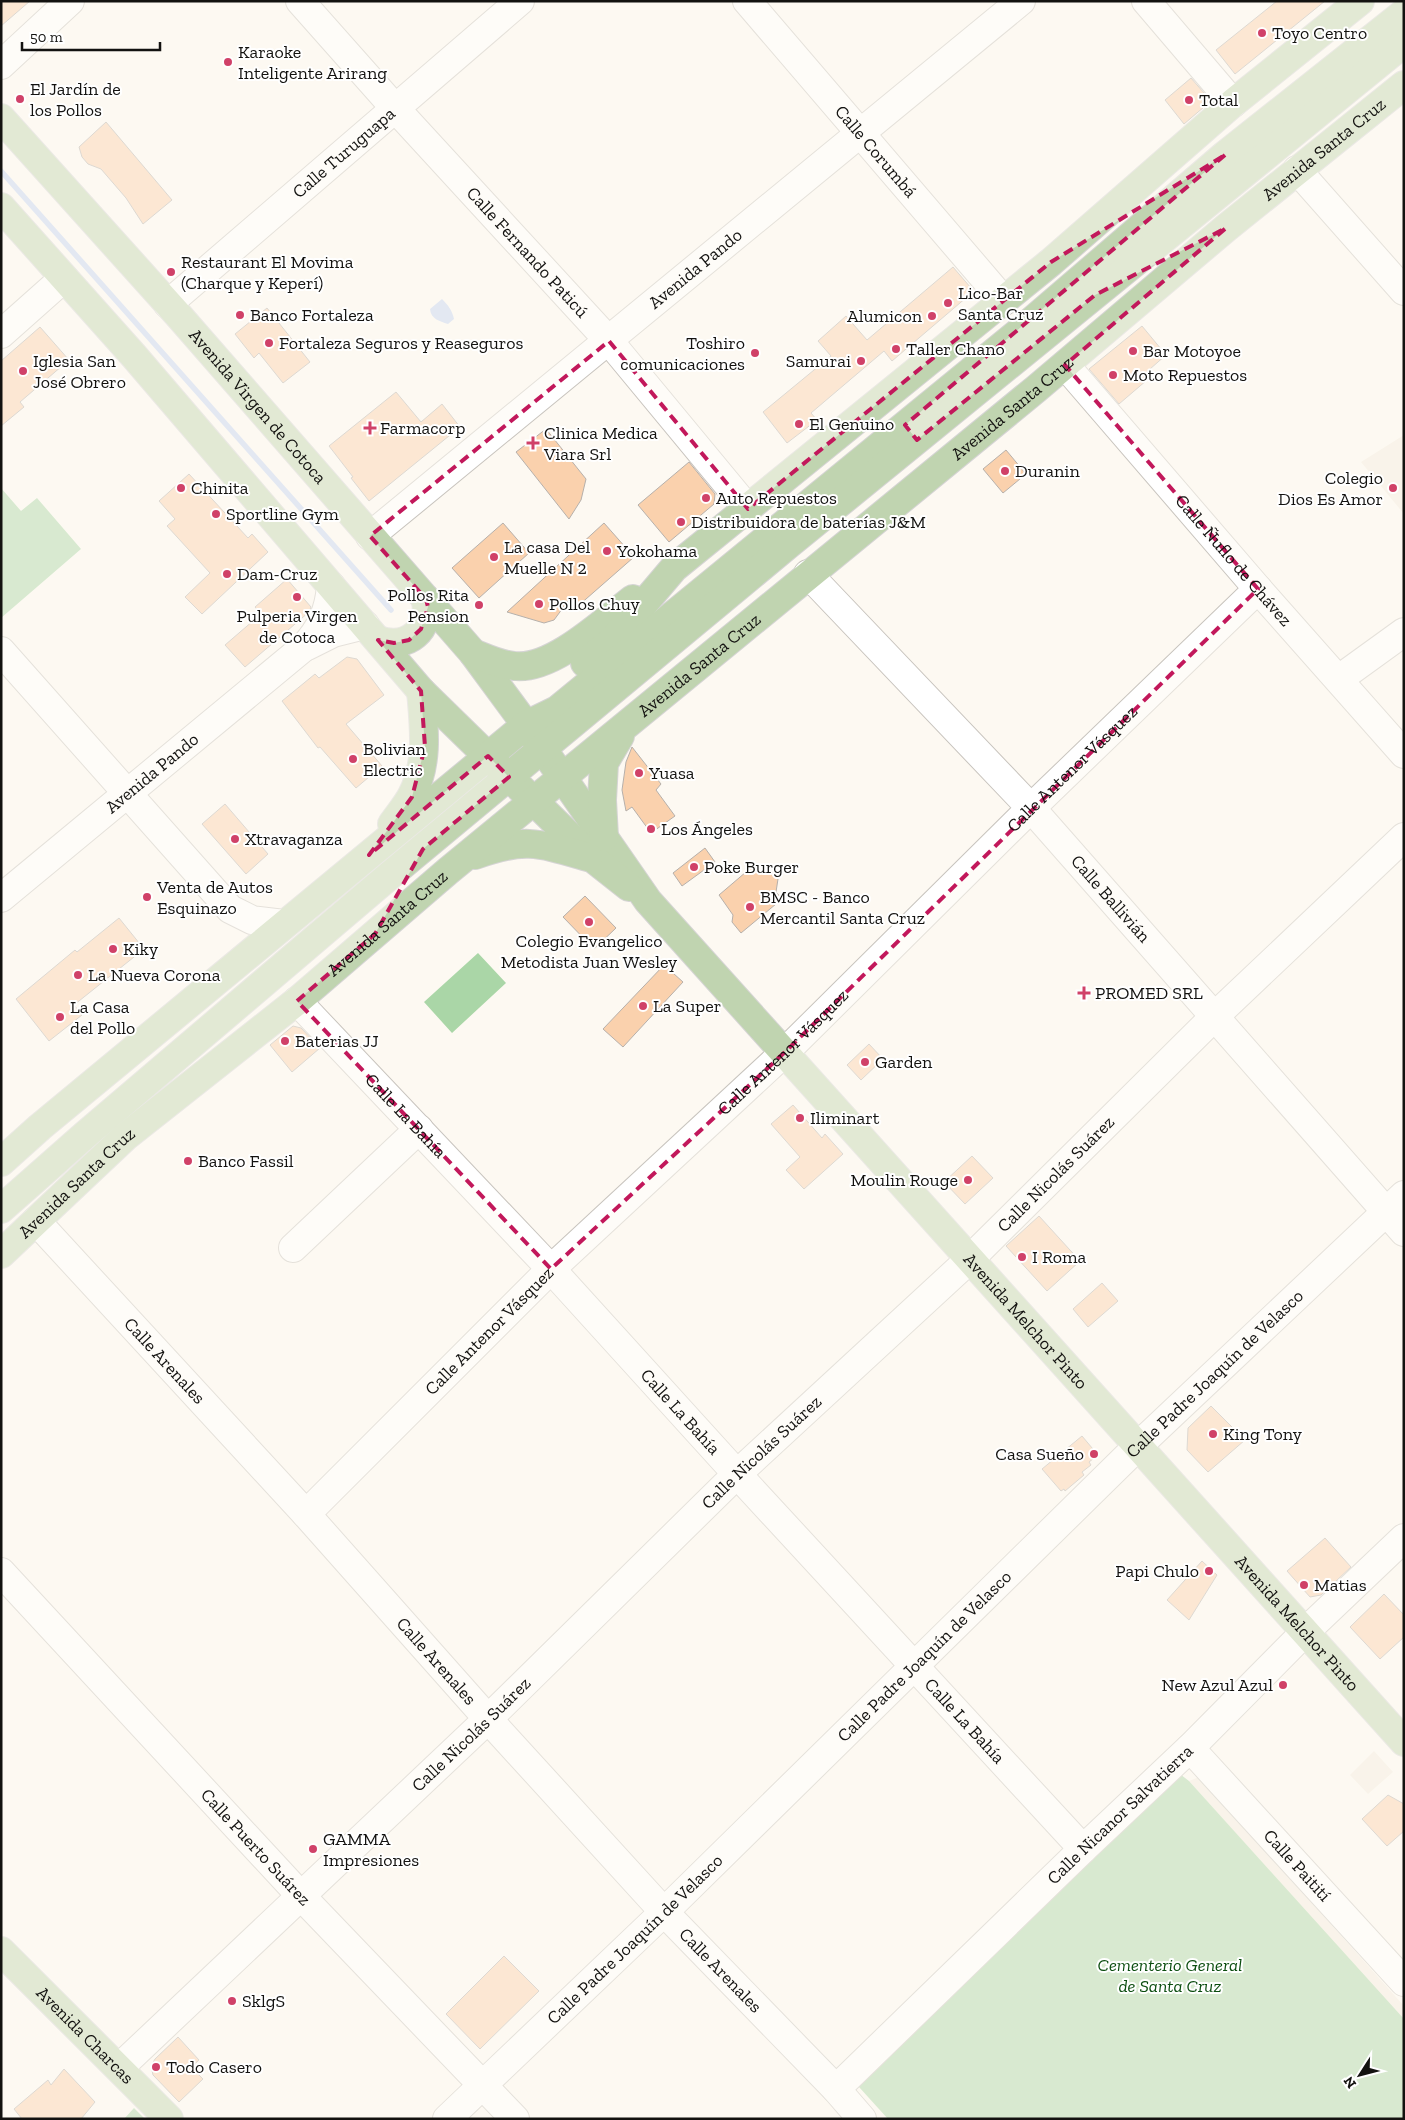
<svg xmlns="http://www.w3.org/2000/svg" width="1405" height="2120" font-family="'Zilla Slab',serif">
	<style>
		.built { fill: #f3ecdf }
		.green { fill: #aad6a7 }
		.water { fill: #c4d3f1 }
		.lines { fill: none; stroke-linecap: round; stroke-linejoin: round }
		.stream { stroke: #c4d3f1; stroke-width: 5.5 }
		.building { fill: #fad1ad; stroke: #b6b0ab }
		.minor-casing { stroke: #c8c4be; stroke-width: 30 }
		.major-casing { stroke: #d5d4d4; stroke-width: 30 }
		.minor { stroke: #fff; stroke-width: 28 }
		.major { stroke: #c0d4b0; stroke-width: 28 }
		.marked { fill: none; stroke: #c2185b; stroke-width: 4; stroke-dasharray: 10 6; stroke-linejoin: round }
		.poi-dot { fill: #d04168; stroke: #fff; stroke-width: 2 }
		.labels { text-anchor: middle; stroke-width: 4; stroke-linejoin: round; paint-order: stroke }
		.poi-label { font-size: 18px; fill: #131210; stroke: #fff; text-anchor: start }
		.street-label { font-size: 18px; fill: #131210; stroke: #fff }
		.park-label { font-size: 18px; font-style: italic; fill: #0b4d0f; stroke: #fff }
	</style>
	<rect width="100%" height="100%" fill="#fdf9f2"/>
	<path class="built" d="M 1404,435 L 1404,514 L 1361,462 Z
		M 1374,1751 L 1393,1772 L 1368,1794 L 1350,1775 Z
		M 1199,1777 L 1404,2006 L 1404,2021 L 1189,1781 Z"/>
	<path class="green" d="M 1,488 L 21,511 L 37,498 L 81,549 L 1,618 Z
		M 478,953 L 506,983 L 452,1033 L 424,1002 Z
		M 1176,1771 L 1189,1781 L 1404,2019 L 1404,2119 L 888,2119 L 859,2087 L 859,2074 Z
		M 134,2108 L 145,2119 L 124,2119 Z"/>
	<path class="water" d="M 442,299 C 448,305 452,310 454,319 L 448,324 C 439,321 431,319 430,309 Z"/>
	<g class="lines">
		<path class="stream" d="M 1,171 L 391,610"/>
	</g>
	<path class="building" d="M 1,1 L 30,1 L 1,26 Z
		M 1277,1 L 1325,1 L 1235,74 L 1216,50 Z
		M 1191,78 L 1211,101 L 1184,124 L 1165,100 Z
		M 106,122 L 172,200 L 143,224 L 126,198 L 101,169 L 88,164 L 82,157 L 79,147 Z
		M 953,267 L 971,288 L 967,297 L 892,361 L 884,351 L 811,413 L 817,420 L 787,443 L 763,412 L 831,356 L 818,341 L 846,316 L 867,340 Z
		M 267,308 L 310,362 L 283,383 L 259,353 L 254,358 L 235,334 Z
		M 1142,326 L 1166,355 L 1150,369 L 1154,374 L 1119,404 L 1089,369 Z
		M 40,327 L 69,360 L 20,402 L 24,407 L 1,426 L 1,361 Z
		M 396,392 L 421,422 L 442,404 L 460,427 L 369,501 L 351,478 L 353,477 L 329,446 Z
		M 546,429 L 586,479 L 581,500 L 569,519 L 516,452 Z
		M 1006,450 L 1026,474 L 1003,493 L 983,469 Z
		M 689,462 L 715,494 L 714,504 L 669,542 L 638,505 Z
		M 189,474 L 248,538 L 252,534 L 268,552 L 202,614 L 185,597 L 210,573 L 167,526 L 175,519 L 159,501 Z
		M 503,523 L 529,553 L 479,598 L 452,568 Z
		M 604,523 L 634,557 L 578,606 L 571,597 L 554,620 L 544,623 L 507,612 Z
		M 287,579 L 311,607 L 309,612 L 245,667 L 225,645 L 261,614 L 255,607 Z
		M 347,657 L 357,659 L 384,695 L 346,724 L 382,766 L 356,788 L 320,747 L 318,748 L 282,701 L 315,674 L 319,678 Z
		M 632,747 L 661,784 L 656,790 L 675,816 L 651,833 L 632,807 L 626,811 L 622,790 L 626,762 Z
		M 225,804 L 268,854 L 246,874 L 202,824 Z
		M 705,848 L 715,862 L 682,886 L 673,873 Z
		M 753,866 L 759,873 L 766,870 L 773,872 L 778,879 L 776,892 L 782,899 L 741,933 L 732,922 L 733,915 L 719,895 Z
		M 585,896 L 616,928 L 594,949 L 563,917 Z
		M 119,918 L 144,949 L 74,1005 L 82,1015 L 49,1041 L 16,999 L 75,950 L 77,952 Z
		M 664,965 L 683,982 L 623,1047 L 603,1029 Z
		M 293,1026 L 301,1028 L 320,1048 L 292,1072 L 270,1045 Z
		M 869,1044 L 883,1059 L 861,1080 L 847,1065 Z
		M 793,1105 L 822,1138 L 825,1134 L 843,1154 L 804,1189 L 786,1170 L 800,1157 L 771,1124 Z
		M 972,1156 L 993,1178 L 965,1204 L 944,1182 Z
		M 1039,1216 L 1080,1261 L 1047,1291 L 1006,1246 Z
		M 1102,1283 L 1118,1301 L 1088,1327 L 1073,1309 Z
		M 1211,1406 L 1245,1440 L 1208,1472 L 1187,1450 L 1188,1428 Z
		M 1082,1436 L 1098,1455 L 1089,1462 L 1091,1465 L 1082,1472 L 1084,1475 L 1065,1491 L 1064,1489 L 1061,1491 L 1042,1469 Z
		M 1325,1538 L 1351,1567 L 1321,1595 L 1310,1597 L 1287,1571 Z
		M 1202,1561 L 1217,1575 L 1189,1620 L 1167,1600 Z
		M 1384,1594 L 1404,1615 L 1404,1637 L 1380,1659 L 1350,1627 Z
		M 1388,1795 L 1404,1804 L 1404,1831 L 1387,1846 L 1362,1819 Z
		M 504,1956 L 539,1991 L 480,2049 L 446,2014 Z
		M 178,2037 L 199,2060 L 191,2067 L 203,2079 L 179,2102 L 153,2075 L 151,2066 L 155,2059 Z
		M 64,2069 L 95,2102 L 81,2119 L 22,2119 L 14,2109 L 48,2080 L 51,2085 Z"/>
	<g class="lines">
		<defs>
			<g id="minor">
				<path id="s1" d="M 300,1 L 394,107 L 609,341 L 748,509"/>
				<path id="s2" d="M 747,1 L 1004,301"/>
				<path d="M 1146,1 L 1233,103"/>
				<path d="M 1,65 L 70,1"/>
				<path d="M 1297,170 L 1404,291"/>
				<path id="s3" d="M 168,304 L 520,1"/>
				<path d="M 1,334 L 64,278"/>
				<path id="s4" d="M 1065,365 L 1258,589 L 1404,754"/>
				<path id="s5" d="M 370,536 L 1021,1"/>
				<path id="s6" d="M 808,574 L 1031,808 L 1404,1232"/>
				<path d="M 307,646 L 333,633 L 365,625"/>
				<path d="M 1,651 L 230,909 L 252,920 L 284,924"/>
				<path d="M 1339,679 L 1404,632"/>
				<path id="s7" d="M 1,898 L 303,648 C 321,629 329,611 331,586"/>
				<path id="s8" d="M 297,1001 L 551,1269 L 737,1474 L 1083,1849"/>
				<path id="s9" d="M 36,1221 L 306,1514 L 488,1719 L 664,1912 L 836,2089 L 862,2119"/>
				<path d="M 293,1248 L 419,1129"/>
				<path id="s10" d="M 306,1514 L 551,1269 L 785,1052 L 1031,808 L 1258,589"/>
				<path id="s11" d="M 1,1572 L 302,1897 L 515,2119"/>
				<path id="s12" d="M 1190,1748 L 1404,1982"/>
				<path id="s13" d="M 119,2068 L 488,1719 L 737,1474 L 970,1259 L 1214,1017 L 1404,837"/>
				<path id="s14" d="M 836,2089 L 1083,1849 L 1190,1748 L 1305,1632 L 1404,1538"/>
				<path id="s15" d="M 447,2119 L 664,1912 L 1138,1446 L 1404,1195"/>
			</g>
			<g id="major">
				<path id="s16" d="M 1,118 L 179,316 L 473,653 L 526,725 L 648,901 L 1404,1742"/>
				<path d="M 1,207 L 134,356 L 421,691 L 591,857 L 629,887"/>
				<path d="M 378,640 C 408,650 431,630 426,599"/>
				<path d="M 473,653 C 486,658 500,665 514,666 C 552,671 604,621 633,599"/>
				<path d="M 585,663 L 613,640 L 674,568 L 1051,262 L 1233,103 L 1360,1"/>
				<path d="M 392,824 C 399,814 407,805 412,795 C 429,762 424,727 421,691"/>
				<path d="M 604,837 L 602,800 L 604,763 L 620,736"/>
				<path d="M 475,855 C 524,837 539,843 588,857"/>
				<path d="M 1,1162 L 40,1127 L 526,725 L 557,710 L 1019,332 L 1225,155 L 1404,13"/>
				<path d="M 1,1209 L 85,1135 L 389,876 L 789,544 L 1404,43"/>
				<path id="s17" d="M 1,1254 L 125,1137 L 297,1001 L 448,871 L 1036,389 L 1226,228 L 1404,85"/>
				<path id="s18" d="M 1,1951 L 169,2119"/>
			</g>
		</defs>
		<use href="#minor" class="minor-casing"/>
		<use href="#major" class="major-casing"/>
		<use href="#minor" class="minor"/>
		<use href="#major" class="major"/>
	</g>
	<path d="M0 0H1405V2120H0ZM 1225,155 L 905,425 L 917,440 L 1095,295 L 1226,228 L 1065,365 L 1258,589 L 785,1052 L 551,1269 L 297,1001 L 375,934 L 423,849 L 509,777 L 488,756 L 369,855 L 412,797 L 425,747 L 421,691 L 378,640 L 394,643 L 409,640 L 421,629 L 428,607 L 426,599 L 370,536 L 609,341 L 748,509 L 1051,262 Z" fill="#fdf9f2" fill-opacity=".55" fill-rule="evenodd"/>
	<path class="marked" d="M 1225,155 L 905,425 L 917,440 L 1095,295 L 1226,228 L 1065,365 L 1258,589 L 785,1052 L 551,1269 L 297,1001 L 375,934 L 423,849 L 509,777 L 488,756 L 369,855 L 412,797 L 425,747 L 421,691 L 378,640 L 394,643 L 409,640 L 421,629 L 428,607 L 426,599 L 370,536 L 609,341 L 748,509 L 1051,262 Z"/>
	<g class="poi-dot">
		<circle cx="1262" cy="33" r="5"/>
		<circle cx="228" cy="62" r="5"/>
		<circle cx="20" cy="99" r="5"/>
		<circle cx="1189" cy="100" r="5"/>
		<circle cx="171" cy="272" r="5"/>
		<circle cx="948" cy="303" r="5"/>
		<circle cx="240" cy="315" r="5"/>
		<circle cx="932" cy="316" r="5"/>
		<circle cx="269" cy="343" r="5"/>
		<circle cx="896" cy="349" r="5"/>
		<circle cx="1133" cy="351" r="5"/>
		<circle cx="755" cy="353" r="5"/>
		<circle cx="861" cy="361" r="5"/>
		<circle cx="23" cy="371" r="5"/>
		<circle cx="1113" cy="375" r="5"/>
		<circle cx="799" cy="424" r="5"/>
		<path d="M367.5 420.5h5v5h5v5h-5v5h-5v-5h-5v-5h5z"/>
		<path d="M530.5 435.5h5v5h5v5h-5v5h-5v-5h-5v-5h5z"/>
		<circle cx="1005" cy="471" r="5"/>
		<circle cx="181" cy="488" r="5"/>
		<circle cx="1393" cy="488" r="5"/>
		<circle cx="706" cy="498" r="5"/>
		<circle cx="216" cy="514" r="5"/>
		<circle cx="681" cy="522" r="5"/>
		<circle cx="607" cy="551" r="5"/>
		<circle cx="494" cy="557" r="5"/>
		<circle cx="227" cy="574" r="5"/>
		<circle cx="297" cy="597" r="5"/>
		<circle cx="539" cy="604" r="5"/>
		<circle cx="479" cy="605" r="5"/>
		<circle cx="353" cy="759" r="5"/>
		<circle cx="639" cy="773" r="5"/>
		<circle cx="651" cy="829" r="5"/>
		<circle cx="235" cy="839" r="5"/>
		<circle cx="694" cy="867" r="5"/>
		<circle cx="147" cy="897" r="5"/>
		<circle cx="750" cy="907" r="5"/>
		<circle cx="589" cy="922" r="5"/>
		<circle cx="113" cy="949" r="5"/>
		<circle cx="78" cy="975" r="5"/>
		<path d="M1081.5 985.5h5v5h5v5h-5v5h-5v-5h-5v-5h5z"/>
		<circle cx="643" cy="1006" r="5"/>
		<circle cx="60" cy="1017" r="5"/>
		<circle cx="285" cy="1041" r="5"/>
		<circle cx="865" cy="1062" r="5"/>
		<circle cx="800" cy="1118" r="5"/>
		<circle cx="188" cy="1161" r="5"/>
		<circle cx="968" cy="1180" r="5"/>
		<circle cx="1022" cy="1257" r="5"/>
		<circle cx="1213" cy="1434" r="5"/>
		<circle cx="1094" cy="1454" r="5"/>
		<circle cx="1209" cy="1571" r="5"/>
		<circle cx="1304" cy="1585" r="5"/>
		<circle cx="1283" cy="1685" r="5"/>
		<circle cx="313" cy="1849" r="5"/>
		<circle cx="232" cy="2001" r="5"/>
		<circle cx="156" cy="2067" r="5"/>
	</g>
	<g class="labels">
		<g class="poi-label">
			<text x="1272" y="39">Toyo Centro</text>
			<text x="238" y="58">Karaoke<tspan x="238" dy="21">Inteligente Arirang</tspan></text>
			<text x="30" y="95">El Jardín de<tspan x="30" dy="21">los Pollos</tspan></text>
			<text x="1199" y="106">Total</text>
			<text x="181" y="268">Restaurant El Movima<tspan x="181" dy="21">(Charque y Keperí)</tspan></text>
			<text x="958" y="299">Lico-Bar<tspan x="958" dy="21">Santa Cruz</tspan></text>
			<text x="250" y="321">Banco Fortaleza</text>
			<text x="922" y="322" text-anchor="end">Alumicon</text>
			<text x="279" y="349">Fortaleza Seguros y Reaseguros</text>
			<text x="745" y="349" text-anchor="end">Toshiro<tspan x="745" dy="21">comunicaciones</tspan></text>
			<text x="906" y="355">Taller Chano</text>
			<text x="1143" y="357">Bar Motoyoe</text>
			<text x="33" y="367">Iglesia San<tspan x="33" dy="21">José Obrero</tspan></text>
			<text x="851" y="367" text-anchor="end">Samurai</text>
			<text x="1123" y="381">Moto Repuestos</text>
			<text x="809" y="430">El Genuino</text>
			<text x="380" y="434">Farmacorp</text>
			<text x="544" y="439">Clinica Medica<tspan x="544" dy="21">Viara Srl</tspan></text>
			<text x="1015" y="477">Duranin</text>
			<text x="1383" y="484" text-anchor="end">Colegio<tspan x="1383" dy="21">Dios Es Amor</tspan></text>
			<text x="191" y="494">Chinita</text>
			<text x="716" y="504">Auto Repuestos</text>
			<text x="226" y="520">Sportline Gym</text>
			<text x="691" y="528">Distribuidora de baterías J&amp;M</text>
			<text x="504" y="553">La casa Del<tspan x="504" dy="21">Muelle N 2</tspan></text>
			<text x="617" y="557">Yokohama</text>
			<text x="237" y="580">Dam-Cruz</text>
			<text x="469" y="601" text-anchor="end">Pollos Rita<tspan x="469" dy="21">Pension</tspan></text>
			<text x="549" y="610">Pollos Chuy</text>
			<text x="297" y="622" text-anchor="middle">Pulperia Virgen<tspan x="297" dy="21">de Cotoca</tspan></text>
			<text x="363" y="755">Bolivian<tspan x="363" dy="21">Electric</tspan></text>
			<text x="649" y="779">Yuasa</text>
			<text x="661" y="835">Los Ángeles</text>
			<text x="245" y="845">Xtravaganza</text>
			<text x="704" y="873">Poke Burger</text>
			<text x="157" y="893">Venta de Autos<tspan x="157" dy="21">Esquinazo</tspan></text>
			<text x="760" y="903">BMSC - Banco<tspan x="760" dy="21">Mercantil Santa Cruz</tspan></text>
			<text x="589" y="947" text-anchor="middle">Colegio Evangelico<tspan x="589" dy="21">Metodista Juan Wesley</tspan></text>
			<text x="123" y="955">Kiky</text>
			<text x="88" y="981">La Nueva Corona</text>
			<text x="1095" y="999">PROMED SRL</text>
			<text x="653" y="1012">La Super</text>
			<text x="70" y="1013">La Casa<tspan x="70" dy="21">del Pollo</tspan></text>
			<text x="295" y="1047">Baterias JJ</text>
			<text x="875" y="1068">Garden</text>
			<text x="810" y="1124">Iliminart</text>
			<text x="198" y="1167">Banco Fassil</text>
			<text x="958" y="1186" text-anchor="end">Moulin Rouge</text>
			<text x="1032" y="1263">I Roma</text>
			<text x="1223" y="1440">King Tony</text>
			<text x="1084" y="1460" text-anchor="end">Casa Sueño</text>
			<text x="1199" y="1577" text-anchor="end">Papi Chulo</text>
			<text x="1314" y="1591">Matias</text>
			<text x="1273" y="1691" text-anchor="end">New Azul Azul</text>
			<text x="323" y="1845">GAMMA<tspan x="323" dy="21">Impresiones</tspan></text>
			<text x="242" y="2007">SklgS</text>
			<text x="166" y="2073">Todo Casero</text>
		</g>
		<g class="street-label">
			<text dy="6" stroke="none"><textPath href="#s17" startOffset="1724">Avenida Santa Cruz</textPath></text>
			<text dy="6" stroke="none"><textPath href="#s2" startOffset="198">Calle Corumbá</textPath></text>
			<text dy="6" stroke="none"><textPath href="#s3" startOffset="232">Calle Turuguapa</textPath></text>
			<text dy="6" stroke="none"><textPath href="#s1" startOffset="339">Calle Fernando Paticú</textPath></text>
			<text dy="6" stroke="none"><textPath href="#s5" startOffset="421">Avenida Pando</textPath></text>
			<text dy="6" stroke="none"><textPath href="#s16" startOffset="386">Avenida Virgen de Cotoca</textPath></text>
			<text dy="6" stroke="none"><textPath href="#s17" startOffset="1319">Avenida Santa Cruz</textPath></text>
			<text dy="6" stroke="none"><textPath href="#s4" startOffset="258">Calle Ñuflo de Chávez</textPath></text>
			<text dy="6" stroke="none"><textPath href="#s17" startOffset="914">Avenida Santa Cruz</textPath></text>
			<text dy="6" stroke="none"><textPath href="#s10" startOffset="1069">Calle Antenor Vásquez</textPath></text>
			<text dy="6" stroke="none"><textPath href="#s7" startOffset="196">Avenida Pando</textPath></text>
			<text dy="6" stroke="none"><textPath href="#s6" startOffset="444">Calle Ballivián</textPath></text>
			<text dy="6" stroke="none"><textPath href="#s17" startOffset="509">Avenida Santa Cruz</textPath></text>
			<text dy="6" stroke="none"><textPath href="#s10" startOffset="664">Calle Antenor Vásquez</textPath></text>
			<text dy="6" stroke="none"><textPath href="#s8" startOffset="158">Calle La Bahía</textPath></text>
			<text dy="6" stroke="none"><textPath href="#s13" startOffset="1295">Calle Nicolás Suárez</textPath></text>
			<text dy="6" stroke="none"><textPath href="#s17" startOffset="104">Avenida Santa Cruz</textPath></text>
			<text dy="6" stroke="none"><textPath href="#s16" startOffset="1582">Avenida Melchor Pinto</textPath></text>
			<text dy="6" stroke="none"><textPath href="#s10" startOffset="259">Calle Antenor Vásquez</textPath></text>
			<text dy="6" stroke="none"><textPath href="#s9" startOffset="190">Calle Arenales</textPath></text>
			<text dy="6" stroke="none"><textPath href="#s15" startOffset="1070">Calle Padre Joaquín de Velasco</textPath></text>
			<text dy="6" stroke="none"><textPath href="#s8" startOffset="562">Calle La Bahía</textPath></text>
			<text dy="6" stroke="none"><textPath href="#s13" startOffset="890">Calle Nicolás Suárez</textPath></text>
			<text dy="6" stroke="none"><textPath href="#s16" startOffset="1988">Avenida Melchor Pinto</textPath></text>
			<text dy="6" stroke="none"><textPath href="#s15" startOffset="665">Calle Padre Joaquín de Velasco</textPath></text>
			<text dy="6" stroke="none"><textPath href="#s9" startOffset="595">Calle Arenales</textPath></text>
			<text dy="6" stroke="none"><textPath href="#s8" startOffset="982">Calle La Bahía</textPath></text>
			<text dy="6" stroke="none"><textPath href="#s13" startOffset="485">Calle Nicolás Suárez</textPath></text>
			<text dy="6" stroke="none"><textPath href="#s14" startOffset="395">Calle Nicanor Salvatierra</textPath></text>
			<text dy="6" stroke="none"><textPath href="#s11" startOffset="375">Calle Puerto Suárez</textPath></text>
			<text dy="6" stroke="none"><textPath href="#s12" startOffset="159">Calle Paitití</textPath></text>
			<text dy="6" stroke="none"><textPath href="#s15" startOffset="260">Calle Padre Joaquín de Velasco</textPath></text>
			<text dy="6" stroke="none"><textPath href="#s9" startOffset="1015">Calle Arenales</textPath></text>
			<text dy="6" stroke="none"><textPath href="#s18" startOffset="119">Avenida Charcas</textPath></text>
		</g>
		<g class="park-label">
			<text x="1170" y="1971">Cementerio General<tspan x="1170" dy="21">de Santa Cruz</tspan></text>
		</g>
	</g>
	<rect width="1405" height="2120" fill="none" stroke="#131210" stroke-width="5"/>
	<g transform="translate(1360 2075) rotate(234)" stroke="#ffffff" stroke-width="4" paint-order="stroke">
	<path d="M0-4L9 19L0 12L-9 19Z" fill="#131210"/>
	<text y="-8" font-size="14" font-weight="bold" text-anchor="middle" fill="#131210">N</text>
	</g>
	<path d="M22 42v8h138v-8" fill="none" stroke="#131210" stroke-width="2.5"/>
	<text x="30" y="42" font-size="15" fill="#131210" stroke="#ffffff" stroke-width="4" paint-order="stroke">50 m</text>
</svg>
